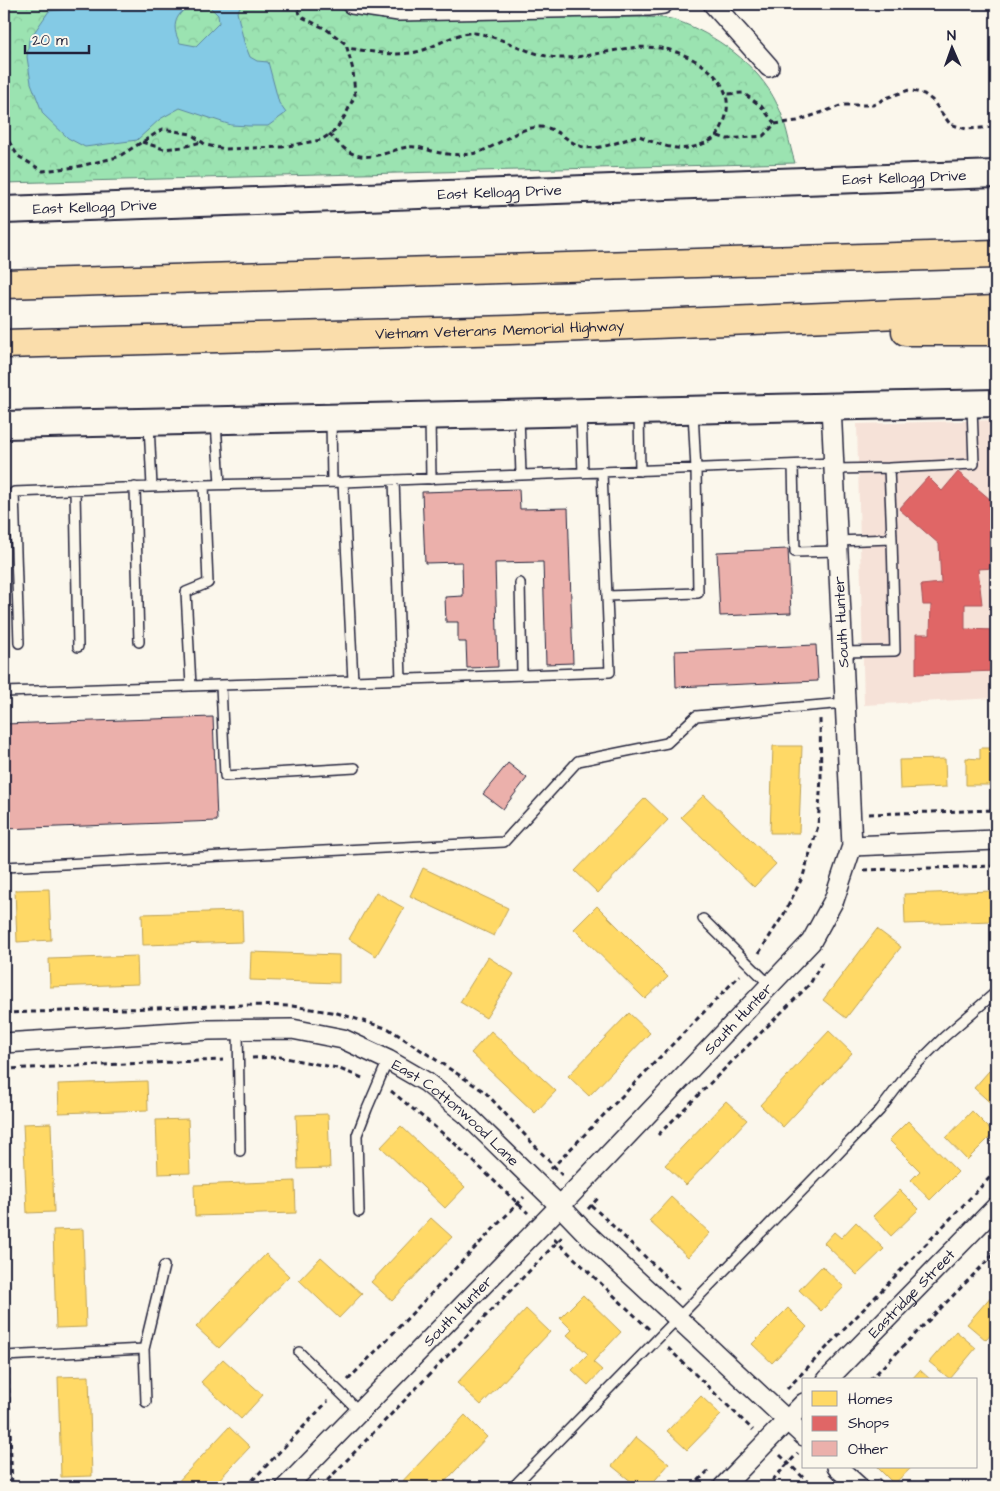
<svg xmlns="http://www.w3.org/2000/svg" width="1000" height="1491" font-family="'Architects Daughter',sans-serif">
	<style>
		.built { fill: #f6e2d8 }
		.park { fill: url(#park-crowns); stroke: #5e8276 }
		.water { fill: #84cae5; stroke: #5d87a1 }
		.homes { fill: #ffd966; stroke: #bda259 }
		.shops { fill: #e06666; stroke: #a75259 }
		.building { fill: #ebb0ab; stroke: #22223b }
		.lines { fill: none; stroke-linecap: round; stroke-linejoin: round }
		.lane-casing { stroke: #22223b; stroke-width: 12 }
		.street-casing { stroke: #22223b; stroke-width: 22 }
		.secondary-casing { stroke: #22223b; stroke-width: 30 }
		.highway-casing { stroke: #22223b; stroke-width: 31 }
		.path { stroke: #22223b; stroke-width: 3; stroke-dasharray: 5 4; stroke-linecap: butt }
		.lane { stroke: #fbf7ec; stroke-width: 9 }
		.street { stroke: #fbf7ec; stroke-width: 19 }
		.secondary { stroke: #fbf7ec; stroke-width: 26 }
		.highway { stroke: #faddab; stroke-width: 28 }
		.labels { text-anchor: middle; stroke-width: 5; stroke-linejoin: round; paint-order: stroke }
		.street-label { font-size: 15px; fill: #22223b; stroke: #fbf7ec }
	</style>
	<defs>
		<pattern id="park-crowns" width="20" height="18" patternUnits="userSpaceOnUse" patternTransform="scale(1.25)"><rect width="20" height="18" fill="#9be3b1"/><path d="M2 6a3 3 0 1 1 6 0M12 15a3 3 0 1 1 6 0" fill="none" stroke="#85c299"/></pattern>
	</defs>
	<rect width="100%" height="100%" fill="#fbf7ec"/>
	<filter id="ink" filterUnits="userSpaceOnUse"><feTurbulence type="fractalNoise" baseFrequency=".02" numOctaves="2"/><feDisplacementMap in="SourceGraphic" scale="10" xChannelSelector="R" yChannelSelector="G"/><feConvolveMatrix kernelMatrix="1 2 1 2 8 2 1 2 1" color-interpolation-filters="sRGB"/></filter>
	<g filter="url(#ink)">
		<path class="built" d="M 996,420 L 996,698 L 864,705 L 857,424 Z"/>
		<path class="park" d="M 4,4 L 333,4 L 348,14 L 403,19 L 644,17 C 654,18 666,17 675,20 C 715,34 758,64 777,104 C 786,121 789,144 795,163 L 4,183 Z"/>
		<path class="water" d="M 119,4 L 192,4 C 176,14 170,25 180,43 L 196,46 L 219,23 L 218,15 L 207,4 L 242,4 L 237,12 L 244,42 L 250,57 L 257,61 L 268,62 L 279,103 L 286,113 L 268,126 L 249,126 L 231,125 L 180,108 L 160,119 L 137,140 L 85,147 L 68,138 L 43,114 L 31,83 L 27,57 L 29,40 L 49,11 Z"/>
		<path class="homes" d="M 773,746 L 802,746 L 799,833 L 770,833 Z
			M 980,748 L 996,748 L 996,785 L 966,785 L 966,758 L 980,759 Z
			M 945,759 L 946,787 L 900,789 L 899,760 Z
			M 704,795 L 776,864 L 754,887 L 681,817 Z
			M 645,798 L 668,820 L 598,893 L 575,871 Z
			M 423,868 L 508,908 L 494,936 L 410,896 Z
			M 49,889 L 51,940 L 17,942 L 15,890 Z
			M 992,891 L 993,921 L 905,924 L 904,894 Z
			M 376,892 L 404,908 L 376,956 L 349,939 Z
			M 597,906 L 668,977 L 645,999 L 574,929 Z
			M 242,911 L 243,942 L 143,945 L 142,914 Z
			M 877,929 L 901,947 L 846,1018 L 823,1000 Z
			M 251,952 L 339,955 L 339,983 L 250,980 Z
			M 137,956 L 138,984 L 50,987 L 49,959 Z
			M 488,957 L 514,974 L 486,1018 L 460,1002 Z
			M 629,1013 L 650,1033 L 589,1096 L 568,1076 Z
			M 491,1031 L 556,1091 L 535,1113 L 471,1053 Z
			M 829,1031 L 852,1053 L 783,1127 L 760,1105 Z
			M 996,1063 L 996,1108 L 974,1088 Z
			M 147,1081 L 148,1110 L 59,1113 L 58,1084 Z
			M 726,1101 L 747,1120 L 686,1185 L 665,1165 Z
			M 972,1111 L 994,1133 L 967,1160 L 946,1138 Z
			M 328,1114 L 330,1168 L 298,1169 L 296,1115 Z
			M 188,1119 L 190,1173 L 158,1174 L 156,1120 Z
			M 908,1121 L 958,1172 L 930,1200 L 911,1180 L 920,1171 L 889,1140 Z
			M 51,1123 L 54,1212 L 27,1213 L 23,1124 Z
			M 401,1126 L 465,1187 L 445,1208 L 381,1147 Z
			M 295,1181 L 296,1213 L 195,1216 L 194,1185 Z
			M 900,1190 L 919,1209 L 891,1236 L 873,1216 Z
			M 671,1197 L 710,1233 L 688,1257 L 649,1221 Z
			M 431,1218 L 452,1237 L 392,1301 L 371,1282 Z
			M 856,1222 L 884,1249 L 857,1275 L 824,1243 L 834,1232 L 841,1238 Z
			M 83,1229 L 86,1327 L 56,1328 L 53,1230 Z
			M 266,1254 L 289,1276 L 219,1348 L 196,1327 Z
			M 321,1257 L 362,1294 L 339,1318 L 299,1280 Z
			M 822,1266 L 844,1287 L 821,1311 L 799,1290 Z
			M 993,1294 L 996,1297 L 996,1329 L 986,1340 L 967,1324 Z
			M 583,1295 L 621,1332 L 593,1362 L 602,1370 L 588,1385 L 572,1370 L 588,1354 L 567,1335 L 572,1330 L 560,1318 Z
			M 788,1308 L 807,1327 L 772,1363 L 752,1344 Z
			M 526,1309 L 550,1332 L 481,1405 L 457,1383 Z
			M 956,1331 L 976,1348 L 950,1379 L 929,1362 Z
			M 223,1359 L 263,1395 L 241,1419 L 201,1382 Z
			M 920,1370 L 931,1380 L 911,1380 Z
			M 89,1376 L 92,1476 L 61,1477 L 58,1377 Z
			M 701,1396 L 721,1415 L 687,1450 L 667,1431 Z
			M 465,1415 L 487,1437 L 440,1487 L 397,1487 Z
			M 229,1427 L 250,1447 L 212,1487 L 173,1487 Z
			M 636,1437 L 669,1464 L 649,1487 L 638,1487 L 612,1466 Z
			M 877,1467 L 912,1467 L 894,1484 Z"/>
		<path class="shops" d="M 958,472 L 991,500 L 996,568 L 978,569 L 982,604 L 965,604 L 965,629 L 996,630 L 996,671 L 916,674 L 916,634 L 930,634 L 931,605 L 923,605 L 921,585 L 941,583 L 939,544 L 899,509 L 928,477 L 942,491 Z"/>
		<path class="building" d="M 519,489 L 520,509 L 568,508 L 573,663 L 546,664 L 543,562 L 495,563 L 498,667 L 467,668 L 466,642 L 458,642 L 458,622 L 446,622 L 445,597 L 463,596 L 462,562 L 425,563 L 422,492 Z
			M 788,549 L 791,613 L 720,616 L 717,552 Z
			M 816,645 L 818,681 L 676,687 L 675,651 Z
			M 213,717 L 217,821 L 4,829 L 4,724 Z
			M 508,763 L 527,778 L 503,809 L 483,794 Z"/>
		<g class="lines">
			<defs>
				<path id="lane" d="M 639,413 L 640,471
					M 581,414 L 583,473
					M 519,416 L 521,475
					M 430,418 L 431,479
					M 331,420 L 332,482
					M 216,423 L 220,484
					M 149,424 L 152,487
					M 793,465 L 795,552 L 838,551
					M 889,468 L 974,464 L 972,407
					M 834,469 L 889,468 L 892,539
					M 394,480 L 401,679
					M 343,482 L 834,463
					M 204,485 L 343,482 L 353,681 L 221,685
					M 135,487 L 139,642
					M 75,490 L 78,647
					M 837,541 L 892,539 L 895,651 L 843,652
					M 520,583 L 522,675
					M 607,596 L 698,593 L 696,469 L 693,412
					M 19,643 L 14,492 L 204,485 L 208,583 L 186,592 L 191,686
					M 353,681 L 610,672 L 602,472
					M 4,692 L 221,685 L 225,776 L 355,768
					M 4,867 L 504,842 L 578,761 L 667,743 L 696,716 L 845,703
					M 703,919 L 770,985
					M 238,1030 L 240,1151
					M 359,1212 L 357,1135 L 367,1109 L 388,1060
					M 144,1349 L 164,1266
					M 299,1352 L 360,1412
					M 4,1356 L 144,1349 L 146,1402
					M 513,1487 L 834,1158 L 880,1110 L 908,1073 L 944,1037 L 996,992"/>
				<g id="street">
					<path d="M 352,4 L 399,11 L 648,6 L 663,4"/>
					<path d="M 713,4 L 769,67"/>
					<path d="M 852,846 L 996,840"/>
					<path id="s1" d="M 4,1043 L 209,1030 L 292,1029 L 343,1039 L 388,1060 L 426,1082 L 466,1114 L 560,1206 L 584,1231 L 804,1436"/>
					<path id="s2" d="M 827,1380 L 996,1207"/>
					<path d="M 837,1467 L 859,1487"/>
					<path id="s3" d="M 286,1487 L 560,1206 L 811,942 L 834,900 L 852,846 L 831,406"/>
					<path d="M 723,1487 L 804,1403"/>
				</g>
				<g id="secondary">
					<path id="s4" d="M 4,210 L 996,174"/>
					<path d="M 4,425 L 996,403"/>
				</g>
				<g id="highway">
					<path d="M 4,284 L 996,254"/>
					<path d="M 906,331 L 996,331"/>
					<path id="s5" d="M 4,344 L 510,330 L 996,310"/>
				</g>
			</defs>
			<use href="#lane" class="lane-casing"/>
			<use href="#street" class="street-casing"/>
			<use href="#secondary" class="secondary-casing"/>
			<use href="#highway" class="highway-casing"/>
			<path class="path" d="M 4,10 L 9,4
				M 775,124 L 797,121 L 843,105 L 873,105 L 886,98 L 909,90 L 924,94 L 932,100 L 950,124 L 966,129 L 996,127
				M 4,134 L 18,156 L 43,171 L 76,167 L 118,157 L 163,129 L 191,134 L 206,145 L 225,149 L 282,147 L 321,140 L 336,130 L 346,114 L 355,95 L 353,70 L 346,44 L 326,29 L 302,17 L 294,4
				M 329,134 C 351,157 359,161 390,152 C 398,149 407,146 416,147 C 424,148 433,152 441,153 C 450,155 462,155 471,154 C 495,150 516,127 540,127 C 558,127 569,144 583,147 C 596,150 613,144 625,140 C 629,139 634,136 638,136 C 641,136 646,139 650,141 C 668,147 681,152 700,145 C 715,140 718,136 724,122 C 738,86 705,61 673,51 C 637,40 602,56 566,58 C 532,59 505,36 474,33 C 453,32 436,48 416,52 C 394,57 369,51 347,48
				M 718,136 L 727,139 L 763,136 L 775,124 L 761,106 L 743,93 L 727,94
				M 142,142 L 164,149 L 183,147 L 201,142
				M 869,814 L 996,810
				M 864,870 L 996,866
				M 759,953 L 784,914 L 803,876 L 818,826 L 821,777 L 820,719
				M 4,1013 L 245,1005 L 292,1006 L 337,1013 L 389,1029 L 485,1092 L 562,1175
				M 252,1058 L 280,1057 L 337,1068 L 365,1079
				M 4,1069 L 223,1060
				M 391,1091 L 452,1141 L 528,1213
				M 658,1135 L 810,984 L 823,960
				M 551,1169 L 740,975
				M 591,1205 L 682,1292
				M 588,1209 L 599,1197
				M 554,1239 L 649,1329
				M 4,1262 L 7,1341
				M 668,1348 L 753,1430
				M 8,1370 L 12,1487
				M 348,1380 L 524,1197
				M 870,1380 L 996,1252
				M 787,1389 L 996,1171
				M 780,1455 L 813,1487
				M 878,1479 L 887,1487
				M 246,1487 L 328,1401
				M 321,1487 L 563,1236
				M 692,1487 L 710,1469
				M 766,1487 L 798,1453"/>
			<use href="#lane" class="lane"/>
			<use href="#street" class="street"/>
			<use href="#secondary" class="secondary"/>
			<use href="#highway" class="highway"/>
		</g>
	</g>
	<g class="labels">
		<g class="street-label">
			<text dy="5" stroke="none"><textPath href="#s4" startOffset="901">East Kellogg Drive</textPath></text>
			<text dy="5" stroke="none"><textPath href="#s4" startOffset="496">East Kellogg Drive</textPath></text>
			<text dy="5" stroke="none"><textPath href="#s4" startOffset="91">East Kellogg Drive</textPath></text>
			<text dy="5" stroke="none"><textPath href="#s5" startOffset="496">Vietnam Veterans Memorial Highway</textPath></text>
			<text transform="translate(841 622) rotate(-93)" y="5">South Hunter</text>
			<text dy="5" stroke="none"><textPath href="#s3" startOffset="651">South Hunter</textPath></text>
			<text dy="5" stroke="none"><textPath href="#s1" startOffset="476">East Cottonwood Lane</textPath></text>
			<text dy="5" stroke="none"><textPath href="#s2" startOffset="121">Eastridge Street</textPath></text>
			<text dy="5" stroke="none"><textPath href="#s3" startOffset="246">South Hunter</textPath></text>
		</g>
	</g>
	<rect width="1000" height="1491" fill="none" stroke="#fbf7ec" stroke-width="20"/>
	<rect x="10" y="10" width="980" height="1471" fill="none" stroke="#22223b" stroke-width="2" filter="url(#ink)"/>
	<rect x="802" y="1378" width="175" height="90" fill="#fbf7ec" stroke="#a4a2a5"/>
	<rect x="812" y="1391" width="25" height="15" fill="#ffd966" stroke="#a4a2a5"/>
	<text x="848" y="1404" font-size="15" fill="#22223b">Homes</text>
	<rect x="812" y="1416" width="25" height="15" fill="#e06666" stroke="#a4a2a5"/>
	<text x="848" y="1428" font-size="15" fill="#22223b">Shops</text>
	<rect x="812" y="1441" width="25" height="15" fill="#ebb0ab" stroke="#a4a2a5"/>
	<text x="848" y="1454" font-size="15" fill="#22223b">Other</text>
	<g transform="translate(952 48) rotate(358)" stroke="#fbf7ec" stroke-width="4" paint-order="stroke">
	<path d="M0-4L9 19L0 12L-9 19Z" fill="#22223b"/>
	<text y="-8" font-size="14" font-weight="bold" text-anchor="middle" fill="#22223b">N</text>
	</g>
	<path d="M25 45v8h64v-8" fill="none" stroke="#22223b" stroke-width="2.5"/>
	<text x="32" y="45" font-size="15" fill="#22223b" stroke="#fbf7ec" stroke-width="4" paint-order="stroke">20 m</text>
</svg>
